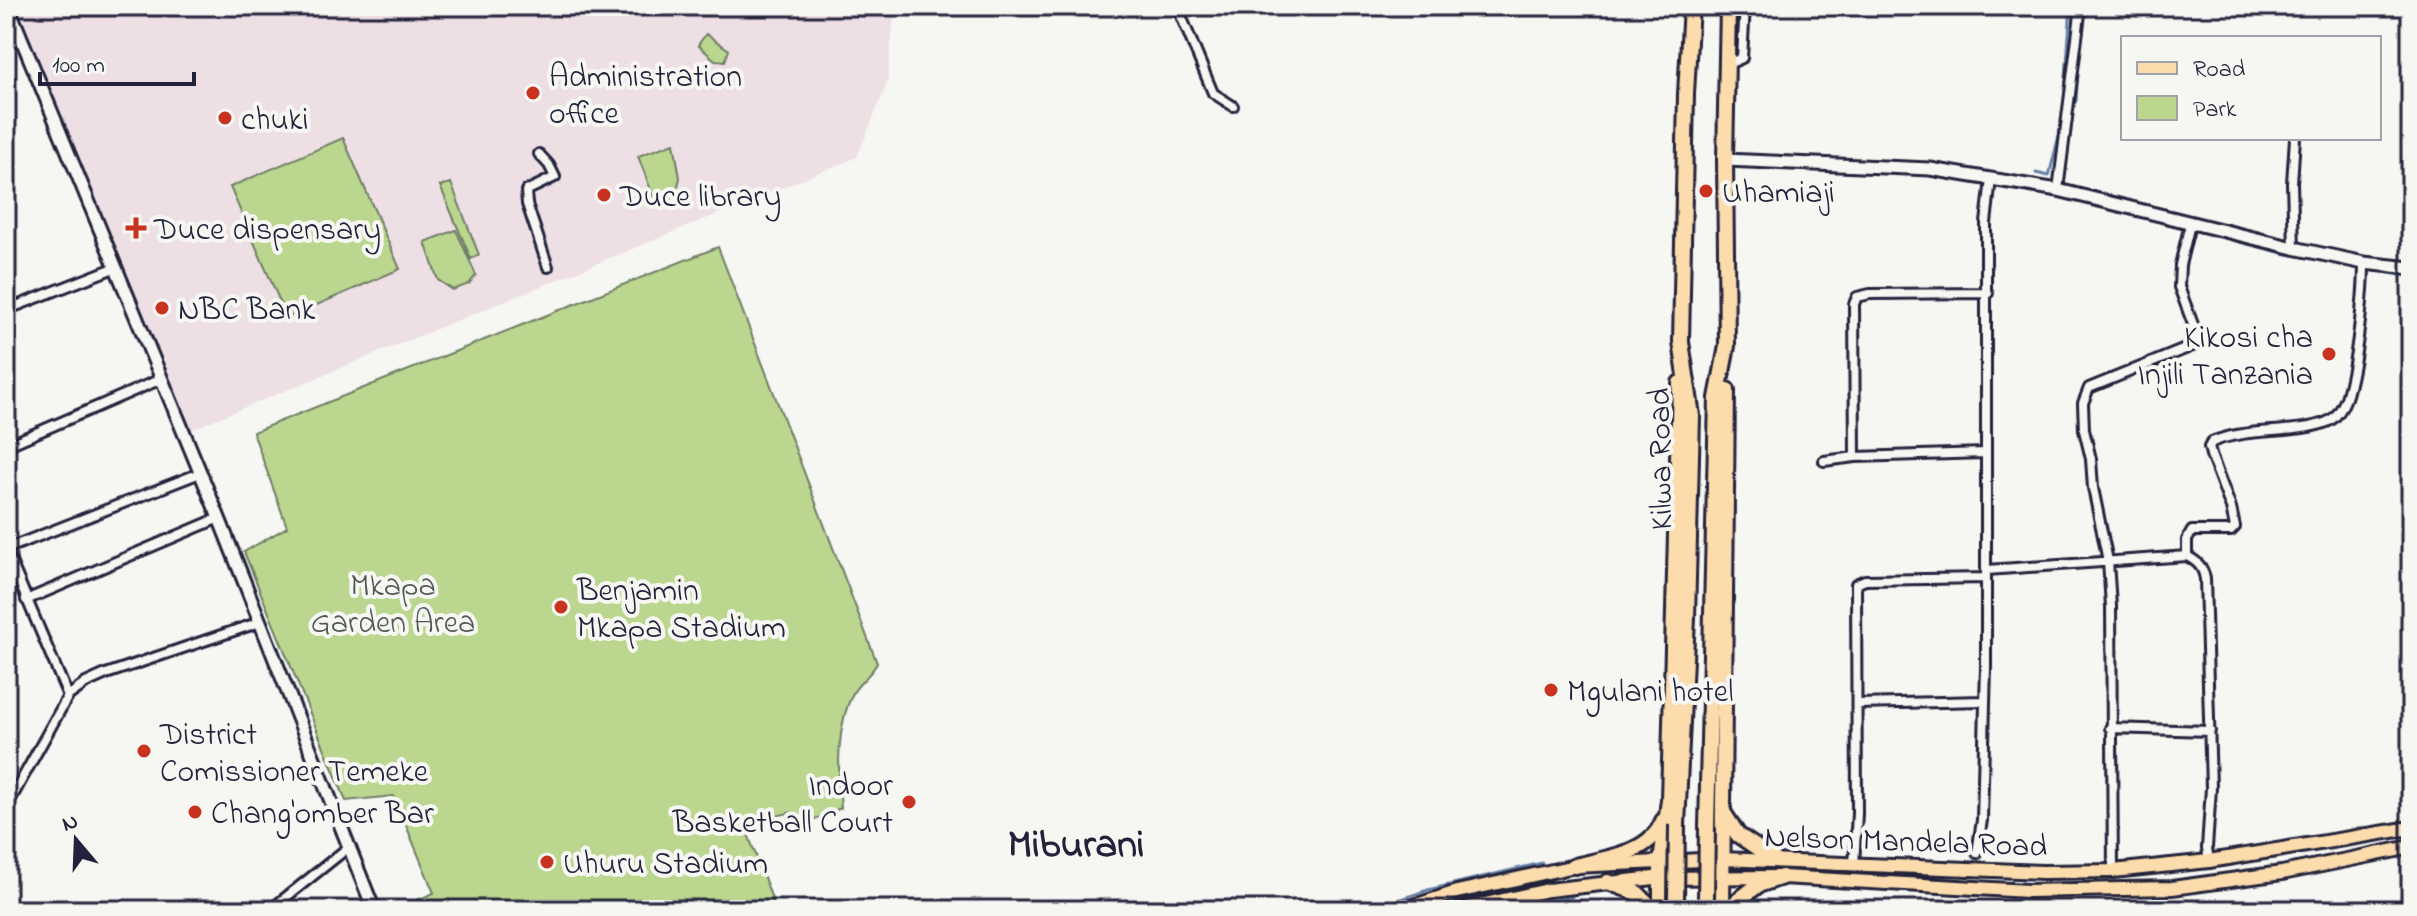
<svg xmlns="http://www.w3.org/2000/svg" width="2417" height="916" font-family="'Indie Flower',sans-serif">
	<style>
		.built { fill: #eedfe5 }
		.green { fill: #bbd78f; stroke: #6e7c65; stroke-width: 2 }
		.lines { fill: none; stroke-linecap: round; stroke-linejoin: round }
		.stream { stroke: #6580a5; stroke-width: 3 }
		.street-casing { stroke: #22223b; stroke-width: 14 }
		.secondary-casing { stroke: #22223b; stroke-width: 17 }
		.primary-casing { stroke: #22223b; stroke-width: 18 }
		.highway-casing { stroke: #22223b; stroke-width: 20 }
		.street { stroke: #f6f6f2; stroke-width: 8 }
		.secondary { stroke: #f6f6f2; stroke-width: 11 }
		.primary { stroke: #fcdcac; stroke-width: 12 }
		.highway { stroke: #fcdcac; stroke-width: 14 }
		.highway-bridge-casing { stroke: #22223b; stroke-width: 20; stroke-linecap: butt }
		.highway-bridge { stroke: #fcdcac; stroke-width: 14 }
		.poi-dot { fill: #c8321e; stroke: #f6f6f2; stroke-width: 3 }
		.labels { text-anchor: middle; stroke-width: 8; stroke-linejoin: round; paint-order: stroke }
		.poi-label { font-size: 32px; fill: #22223b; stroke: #f6f6f2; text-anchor: start }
		.street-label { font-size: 32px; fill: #22223b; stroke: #f6f6f2 }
		.park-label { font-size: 32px; fill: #505854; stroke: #f6f6f2 }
		.district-label { font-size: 40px; font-weight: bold; fill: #22223b; stroke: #f6f6f2 }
	</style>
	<rect width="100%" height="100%" fill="#f6f6f2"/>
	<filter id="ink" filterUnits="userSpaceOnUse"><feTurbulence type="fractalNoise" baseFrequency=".0125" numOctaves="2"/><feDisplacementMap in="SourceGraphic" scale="16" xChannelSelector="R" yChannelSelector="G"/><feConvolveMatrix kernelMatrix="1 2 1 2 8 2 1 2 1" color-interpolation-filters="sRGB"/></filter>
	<g filter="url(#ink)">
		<path class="built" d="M 19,6 L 895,6 L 887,84 L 857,157 L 187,431 L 58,115 Z"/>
		<path class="green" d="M 706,34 L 729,50 L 725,61 L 715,60 L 698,45 Z
			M 343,138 L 400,269 L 287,318 L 230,187 Z
			M 674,143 L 680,178 L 675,197 L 657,206 L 638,156 Z
			M 451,183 L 479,255 L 471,259 L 440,186 Z
			M 456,230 L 476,275 L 469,284 L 453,290 L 438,280 L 425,242 Z
			M 718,247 L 877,663 C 871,675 859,682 853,693 C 836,727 838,772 841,808 L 804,824 L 793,812 L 744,823 L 776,910 L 393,910 L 434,893 L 394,796 L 346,801 L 244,552 L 287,527 L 253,432 Z"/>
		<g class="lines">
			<path class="stream" d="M 2076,101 L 2079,56
				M 2064,107 L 2071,6
				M 2036,173 L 2049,176 L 2063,119
				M 2115,210 L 2287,254 L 2411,277
				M 2322,837 L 2397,823
				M 1913,860 L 2069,866
				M 2113,865 L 2130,863
				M 1369,910 L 1428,890 L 1542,863
				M 1512,910 L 1572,897"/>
			<defs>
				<path id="street" d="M 1177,6 L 1213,93 L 1233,106
					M 1728,64 L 1742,58 L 1745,6
					M 539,154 L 549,165 L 555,177 L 526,191 L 527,204 L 548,267
					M 2058,190 L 2081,6
					M 2294,248 L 2292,183 L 2295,138
					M 6,310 L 114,268
					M 6,446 L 161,379
					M 1855,457 L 1854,304 L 1857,297 L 1870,294 L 1988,293
					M 1824,461 L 1855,457 L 1985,453
					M 6,549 L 200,473
					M 6,550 L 68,696
					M 2187,556 L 2187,540 L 2192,531 L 2231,531 L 2235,527 L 2231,508 L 2211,455 L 2209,447 L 2212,442 C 2247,427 2293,435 2327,422 C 2337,418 2342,408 2346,398 C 2356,367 2364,297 2364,263
					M 1987,570 L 2187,556 C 2198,562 2203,567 2205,579 L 2211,788 L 2207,848 L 2209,861
					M 26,600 L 219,518
					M 1857,704 L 1984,701
					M 2110,728 L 2210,731
					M 6,808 L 68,696 L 86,683 L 106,674 L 260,622
					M 1977,853 L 1982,820 L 1986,666 L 1986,223 L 1991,179
					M 1854,865 L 1857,813 L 1856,584 L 1865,580 L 1986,578
					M 2113,871 L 2111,606 L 2108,561 L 2093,488 L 2091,459 L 2084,430 L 2083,403 L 2089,388 L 2200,343 L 2179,287 L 2180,265 L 2190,224
					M 270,910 L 350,846"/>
				<path id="secondary" d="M 8,6 L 219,518 L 374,910
					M 1725,160 L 1930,169 L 2058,190 L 2294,248 L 2364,263 L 2411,268"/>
				<path id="primary" d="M 1402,910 L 1457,892 L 1575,866 L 1722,859 L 2043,872 L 2113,871 L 2209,861 L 2411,828
					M 1459,910 L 1548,890 L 1654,878 L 1782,877 L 2028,891 L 2172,888 L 2282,873 L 2411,847"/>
				<path id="highway" d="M 1723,812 L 1738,835 L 1775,860
					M 1677,825 L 1687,618 L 1692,416 L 1681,342 L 1686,94 L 1691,6
					M 1707,827 L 1717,398 L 1727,346 L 1725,160 L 1728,6
					M 1575,866 C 1606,858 1650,854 1663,821
					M 1608,882 L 1637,893 L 1654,910
					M 1661,910 L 1661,862 L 1669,800 L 1680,383
					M 1722,910 L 1727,390
					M 1726,910 L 1758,885 L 1782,877"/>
			</defs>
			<use href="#street" class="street-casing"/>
			<use href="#secondary" class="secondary-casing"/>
			<use href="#primary" class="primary-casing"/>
			<use href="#highway" class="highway-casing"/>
			<use href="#street" class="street"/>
			<use href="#secondary" class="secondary"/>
			<use href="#primary" class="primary"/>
			<use href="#highway" class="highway"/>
			<defs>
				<path id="highway-bridge" d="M 1706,898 L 1707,827
					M 1676,900 L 1677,825"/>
			</defs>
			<use href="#highway-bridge" class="highway-bridge-casing"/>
			<use href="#highway-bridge" class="highway-bridge"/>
		</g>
	</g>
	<g class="poi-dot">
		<circle cx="533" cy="93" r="8"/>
		<circle cx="225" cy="118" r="8"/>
		<circle cx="1706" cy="191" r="8"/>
		<circle cx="604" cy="195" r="8"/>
		<path d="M132 216h8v8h8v8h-8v8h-8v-8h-8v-8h8z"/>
		<circle cx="162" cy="308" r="8"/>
		<circle cx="2329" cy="354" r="8"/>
		<circle cx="561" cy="607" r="8"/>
		<circle cx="1551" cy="690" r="8"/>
		<circle cx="144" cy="751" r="8"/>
		<circle cx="909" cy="802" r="8"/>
		<circle cx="195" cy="812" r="8"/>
		<circle cx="547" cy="862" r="8"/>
	</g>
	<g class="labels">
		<g class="poi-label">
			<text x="549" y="86">Administration<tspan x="549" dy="37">office</tspan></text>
			<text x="241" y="129">chuki</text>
			<text x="1722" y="202">Uhamiaji</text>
			<text x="620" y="206">Duce library</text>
			<text x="154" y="239">Duce dispensary</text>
			<text x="178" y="319">NBC Bank</text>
			<text x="2313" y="347" text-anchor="end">Kikosi cha<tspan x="2313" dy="37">Injili Tanzania</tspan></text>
			<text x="577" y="600">Benjamin<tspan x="577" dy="37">Mkapa Stadium</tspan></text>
			<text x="1567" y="701">Mgulani hotel</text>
			<text x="160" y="744">District<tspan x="160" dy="37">Comissioner Temeke</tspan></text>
			<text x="893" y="795" text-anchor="end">Indoor<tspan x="893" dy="37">Basketball Court</tspan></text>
			<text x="211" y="823">Chang'omber Bar</text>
			<text x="563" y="873">Uhuru Stadium</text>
		</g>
		<g class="street-label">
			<text transform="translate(1659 459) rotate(-91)" y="11">Kilwa Road</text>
			<text transform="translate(1906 840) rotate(2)" y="11">Nelson Mandela Road</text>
		</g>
		<g class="park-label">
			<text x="393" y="595">Mkapa<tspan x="393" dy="37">Garden Area</tspan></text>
		</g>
		<g class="district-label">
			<text x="1076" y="856">Miburani</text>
		</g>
	</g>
	<rect width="2417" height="916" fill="none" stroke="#f6f6f2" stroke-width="32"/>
	<rect x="16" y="16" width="2385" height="884" fill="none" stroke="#22223b" stroke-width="3" filter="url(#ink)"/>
	<rect x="2121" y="36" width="260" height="104" fill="#f6f6f2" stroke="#a1a1a9" stroke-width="2"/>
	<rect x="2137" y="62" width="40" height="12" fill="#fcdcac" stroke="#a1a1a9" stroke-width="2"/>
	<text x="2193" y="76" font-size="24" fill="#22223b">Road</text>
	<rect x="2137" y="96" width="40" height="24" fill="#bbd78f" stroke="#a1a1a9" stroke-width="2"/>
	<text x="2193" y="116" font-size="24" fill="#22223b">Park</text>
	<g transform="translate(76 840) rotate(341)" stroke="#f6f6f2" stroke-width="6" paint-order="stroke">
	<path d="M0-6L14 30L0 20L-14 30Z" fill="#22223b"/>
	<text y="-12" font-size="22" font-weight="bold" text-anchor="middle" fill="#22223b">N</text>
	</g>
	<path d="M40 72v12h154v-12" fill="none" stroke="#22223b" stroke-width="4"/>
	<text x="52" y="72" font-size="24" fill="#22223b" stroke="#f6f6f2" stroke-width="6" paint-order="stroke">100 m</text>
</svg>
